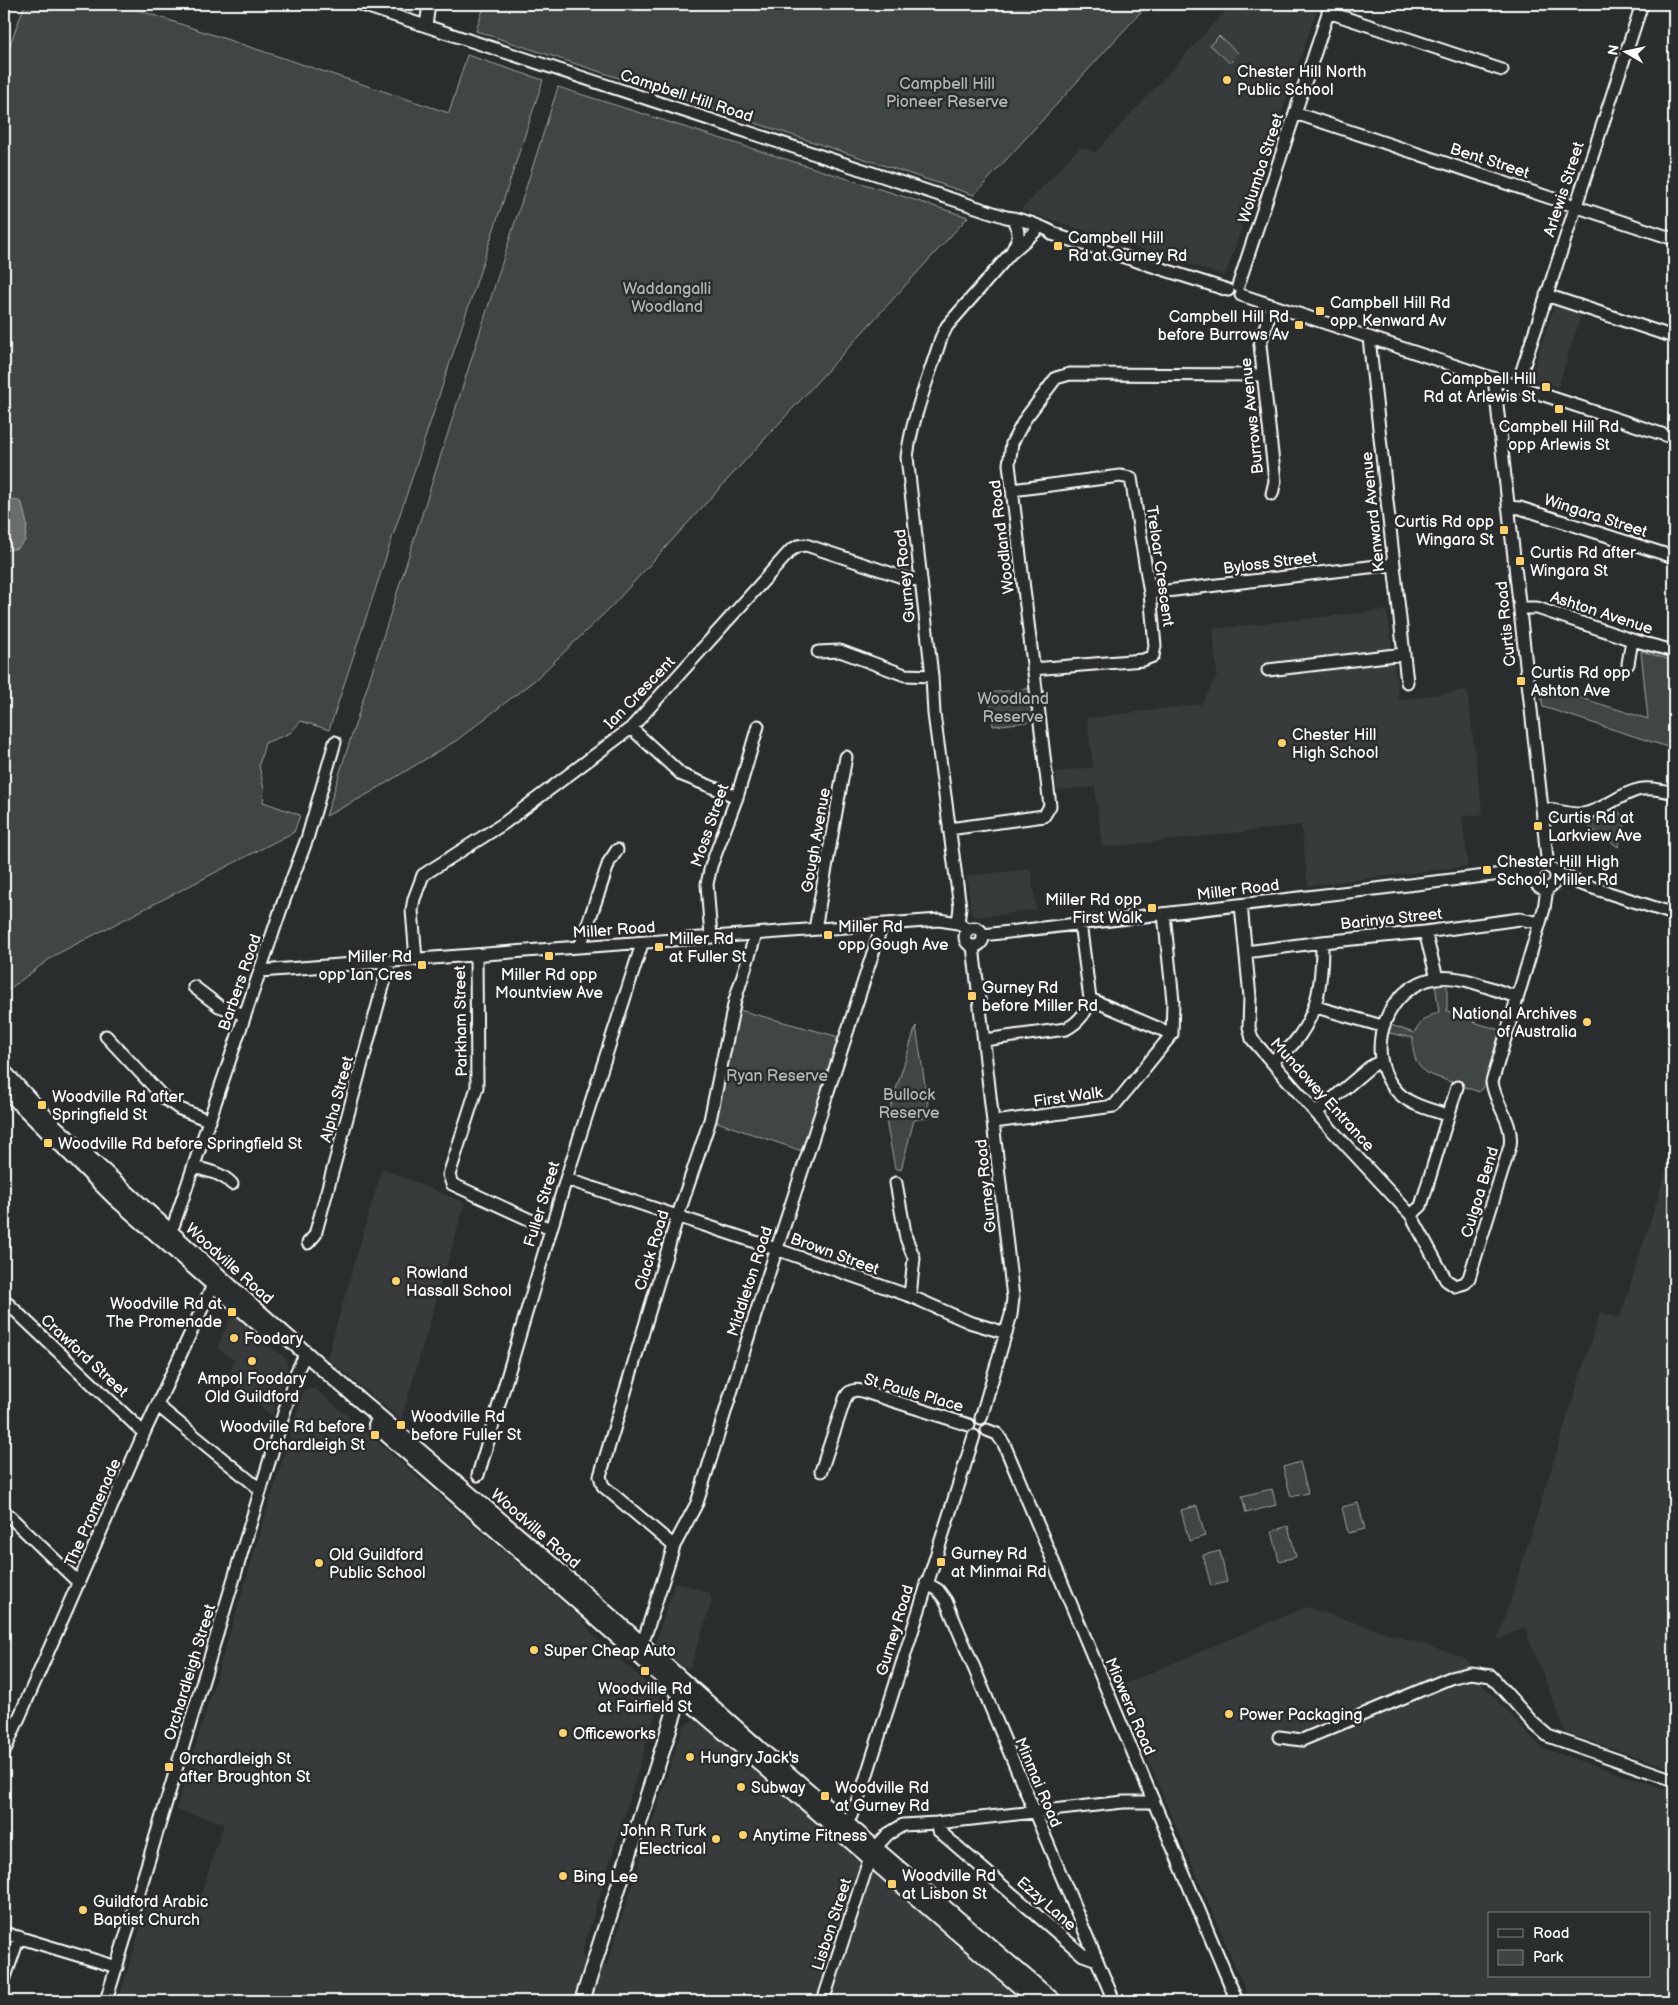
<svg xmlns="http://www.w3.org/2000/svg" width="1678" height="2005" font-family="'Balsamiq Sans',sans-serif">
	<style>
		.built { fill: #373a3b; fill-rule: evenodd }
		.green { fill: #414445; stroke: #a0a2a2 }
		.water { fill: #6a6c6d; stroke: #a6a7a7 }
		.lines { fill: none; stroke-linecap: round; stroke-linejoin: round }
		.minor-casing { stroke: #fff; stroke-width: 15 }
		.major-casing { stroke: #fff; stroke-width: 18 }
		.minor { stroke: #2a2d2e; stroke-width: 11 }
		.major { stroke: #2a2d2e; stroke-width: 14 }
		.poi-dot { fill: #ffd166; stroke: #2a2d2e; stroke-width: 2 }
		.labels { text-anchor: middle; stroke-width: 5; stroke-linejoin: round; paint-order: stroke }
		.poi-label { font-size: 16px; fill: #fff; stroke: #2a2d2e; text-anchor: start }
		.park-label { font-size: 16px; fill: #b3b4b5; stroke: #2a2d2e }
		.street-label { font-size: 16px; fill: #fff; stroke: #2a2d2e }
	</style>
	<rect width="100%" height="100%" fill="#2a2d2e"/>
	<filter id="ink" filterUnits="userSpaceOnUse"><feTurbulence type="fractalNoise" baseFrequency=".02" numOctaves="2"/><feDisplacementMap in="SourceGraphic" scale="10" xChannelSelector="R" yChannelSelector="G"/><feConvolveMatrix kernelMatrix="1 2 1 2 8 2 1 2 1" color-interpolation-filters="sRGB"/></filter>
	<g filter="url(#ink)">
		<path class="built" d="M 1232,4 L 1287,4 L 1316,13 L 1225,276 L 1021,210 L 1080,147 L 1096,152 Z
			M 1554,306 L 1581,315 L 1558,387 L 1530,378 Z
			M 1387,610 L 1399,700 L 1467,690 L 1483,815 L 1462,816 L 1468,866 L 1308,886 L 1301,825 L 1102,848 L 1095,787 L 1057,790 L 1056,772 L 1093,767 L 1087,718 L 1201,704 L 1217,676 L 1213,629 Z
			M 1031,869 L 1036,910 L 977,917 L 971,914 L 967,876 Z
			M 1674,1145 L 1674,1769 L 1566,1733 L 1524,1627 L 1498,1640 L 1600,1312 L 1620,1318 Z
			M 382,1168 L 465,1203 L 401,1420 L 327,1358 Z
			M 232,1314 L 286,1359 L 288,1364 L 272,1416 L 228,1379 L 234,1360 L 217,1348 Z
			M 304,1389 L 316,1389 L 581,1618 L 593,1635 L 661,1696 L 581,1956 L 607,1965 L 683,1726 L 695,1719 L 1022,2001 L 118,2001 L 150,1896 L 196,1910 L 224,1823 L 176,1810 Z
			M 675,1582 L 710,1593 L 712,1601 L 690,1668 L 680,1666 L 655,1644 Z
			M 1306,1607 L 1466,1658 L 1483,1685 L 1542,1748 L 1674,1792 L 1674,2001 L 1250,2001 L 1117,1687 ZM 1489,1914 L 1649,1914 L 1649,1976 L 1489,1976 Z"/>
		<path class="green" d="M 25,4 L 120,4 L 449,113 L 467,55 L 543,80 L 329,730 L 301,721 L 290,733 L 265,743 L 259,765 L 264,790 L 263,802 L 300,815 L 294,832 L 55,955 L 4,993 L 4,61 Z
			M 485,4 L 1148,4 L 974,195 L 476,31 Z
			M 1219,36 L 1239,54 L 1230,63 L 1210,45 Z
			M 558,87 L 968,217 L 610,608 L 536,679 L 457,740 L 368,794 L 326,816 Z
			M 1641,651 L 1674,661 L 1674,749 L 1543,707 L 1540,685 L 1648,719 Z
			M 1033,688 L 1036,721 L 993,726 L 989,693 Z
			M 1616,808 L 1626,821 L 1618,847 L 1583,823 L 1597,819 Z
			M 1447,983 L 1447,1011 L 1474,1018 L 1473,1022 L 1500,1030 L 1485,1084 L 1479,1092 L 1426,1073 C 1415,1064 1412,1053 1413,1038 L 1385,1032 L 1388,1024 L 1414,1033 L 1424,1019 L 1439,1012 L 1435,984 Z
			M 739,1010 L 843,1038 L 805,1152 L 714,1121 Z
			M 916,1026 L 930,1117 L 914,1120 L 901,1170 L 895,1168 L 886,1121 Z
			M 1300,1462 L 1308,1493 L 1291,1497 L 1283,1467 Z
			M 1272,1489 L 1276,1505 L 1246,1513 L 1242,1496 Z
			M 1358,1503 L 1365,1529 L 1348,1533 L 1342,1507 Z
			M 1197,1506 L 1205,1536 L 1189,1541 L 1181,1510 Z
			M 1288,1526 L 1296,1557 L 1279,1561 L 1272,1531 Z
			M 1220,1551 L 1227,1582 L 1211,1586 L 1203,1555 Z"/>
		<path class="water" d="M 16,500 L 22,503 L 27,525 L 25,541 L 18,548 L 4,551 L 4,504 Z"/>
		<g class="lines">
			<defs>
				<path id="minor" d="M 359,4 L 1006,217 C 1024,219 1041,226 1058,235
					M 1328,12 L 1502,70
					M 426,26 L 429,4
					M 1295,113 L 1674,239
					M 1052,234 L 1228,290
					M 1012,251 C 1018,240 1021,233 1014,222
					M 1238,286 L 1331,4
					M 1241,295 L 1674,438
					M 1546,295 L 1674,337
					M 1272,305 L 1260,345 L 1275,481 L 1272,494
					M 1369,338 L 1407,682
					M 1494,378 L 1542,808 L 1547,859 L 1545,865
					M 1517,386 L 1642,4
					M 1012,490 L 1120,476 L 1131,478 L 1150,593 L 1155,646 L 1153,656 L 1143,660 L 1033,669
					M 1508,507 L 1520,508 L 1674,557
					M 1150,593 L 1394,564
					M 1520,608 L 1537,608 L 1632,640 L 1674,651
					M 818,652 L 840,651 L 905,675 L 932,676
					M 1628,664 L 1632,640
					M 1268,670 L 1404,654
					M 631,728 L 682,775 L 737,797
					M 1542,808 C 1554,810 1568,814 1580,814 C 1589,814 1598,809 1606,805 C 1635,789 1641,784 1674,793
					M 949,829 L 1044,816 L 1050,806 L 1009,464 L 1012,443 L 1025,419 L 1056,378 L 1070,374 L 1263,375
					M1534 877a11 11 0 1 1 22 0a11 11 0 1 1-22 0Z
					M 1556,873 L 1575,880 L 1578,883 L 1674,914
					M 1241,905 L 1250,997 L 1249,1027 L 1252,1039 L 1316,1113 L 1411,1215 L 1446,1280 L 1455,1286 L 1465,1283 L 1469,1278 L 1510,1146 C 1514,1122 1495,1105 1492,1082 L 1544,909 L 1547,888
					M 958,923 L 960,907 L 934,714 L 932,676 L 907,457 C 912,417 929,377 941,338 L 947,326 L 1010,254 L 1036,231
					M965 937a9 9 0 1 1 18 0a9 9 0 1 1-18 0Z
					M 815,929 L 846,757
					M 1425,932 L 1437,978
					M 983,935 L 1536,870
					M 711,937 L 707,884 L 711,866 L 737,797 L 758,726
					M 973,946 L 1013,1298 L 1011,1315 L 981,1418
					M 580,947 L 609,862 L 617,850
					M 1246,952 L 1322,942 L 1425,932 L 1520,919 L 1540,923
					M 476,955 L 477,1087 L 449,1175 L 452,1184 L 550,1229
					M 416,959 L 412,910 L 414,899 L 423,875 L 503,824 L 631,728 L 791,550 L 798,546 L 806,545 L 911,580 L 919,578
					M 260,971 L 939,920 L 958,923 L 968,930
					M 194,987 L 219,1006 L 245,1015
					M 1090,999 L 1172,1034
					M 1316,1007 L 1382,1026
					M 106,1036 L 164,1098 L 180,1109 L 210,1121
					M 984,1040 L 1066,1029 C 1078,1023 1087,1012 1090,999 L 1080,923
					M 1271,1061 C 1278,1056 1287,1051 1293,1044 C 1319,1013 1322,982 1322,942
					M 1316,1113 L 1370,1067 L 1381,1061
					M 1447,1115 C 1429,1109 1407,1105 1394,1088 C 1363,1050 1387,986 1436,978 C 1462,974 1492,990 1517,997
					M 994,1122 L 1114,1106 L 1172,1034 L 1173,1001 L 1164,914
					M 194,1167 C 208,1171 222,1173 232,1184
					M 566,1179 L 773,1248 L 910,1296 L 969,1322 L 1006,1333
					M 896,1183 L 906,1238 L 914,1258 L 910,1296
					M 1411,1215 L 1421,1206 L 1457,1087
					M 169,1231 L 174,1224 L 283,903 L 307,839 L 335,742
					M 308,1243 L 315,1235 L 390,961
					M 4,1300 L 144,1433
					M 158,1406 L 261,1490
					M 987,1430 L 997,1434 L 1004,1444 L 1237,2001
					M 821,1471 L 845,1399 C 848,1391 854,1389 862,1391 L 969,1425
					M 478,1475 L 566,1179 L 642,944
					M 4,1511 L 79,1583
					M 674,1546 L 603,1486 L 600,1476 L 678,1215 L 710,1120 L 735,1000 L 756,934
					M 926,1583 L 938,1590 L 946,1601 L 1114,2001
					M 639,1643 L 645,1636 L 674,1546 L 697,1503 L 752,1325 L 882,925
					M 1279,1737 L 1302,1740 L 1450,1678 L 1471,1673 L 1491,1676 L 1533,1723 L 1548,1736 L 1674,1780
					M 4,1752 L 144,1433 L 213,1285
					M 936,1823 L 938,1830 L 1083,1955 L 1097,1960
					M 840,1829 L 851,1816 L 863,1787 L 974,1436
					M 876,1847 L 888,1834 L 903,1825 L 936,1823 L 1123,1802 L 1154,1802
					M 4,1933 L 117,1967
					M 4,1980 L 19,1937
					M 106,2001 L 296,1373 L 306,1353
					M 823,2001 L 870,1857"/>
				<path id="major" d="M 4,1072 L 56,1128 L 231,1287 L 329,1374 L 554,1566 L 769,1757 L 1054,2001
					M 4,1088 L 115,1198 L 270,1334
					M 376,1425 L 637,1654 L 681,1695 L 1036,2001
					M 582,2001 L 677,1704 L 686,1687"/>
			</defs>
			<use href="#minor" class="minor-casing"/>
			<use href="#major" class="major-casing"/>
			<use href="#minor" class="minor"/>
			<use href="#major" class="major"/>
		</g>
	</g>
	<g class="poi-dot">
		<circle cx="1227" cy="80" r="5"/>
		<rect x="1053" y="241" width="10" height="10" rx="2.5"/>
		<rect x="1315" y="306" width="10" height="10" rx="2.5"/>
		<rect x="1294" y="320" width="10" height="10" rx="2.5"/>
		<rect x="1541" y="382" width="10" height="10" rx="2.5"/>
		<rect x="1554" y="404" width="10" height="10" rx="2.5"/>
		<rect x="1499" y="525" width="10" height="10" rx="2.5"/>
		<rect x="1515" y="556" width="10" height="10" rx="2.5"/>
		<rect x="1516" y="676" width="10" height="10" rx="2.5"/>
		<circle cx="1282" cy="743" r="5"/>
		<rect x="1533" y="821" width="10" height="10" rx="2.5"/>
		<rect x="1482" y="865" width="10" height="10" rx="2.5"/>
		<rect x="1147" y="903" width="10" height="10" rx="2.5"/>
		<rect x="823" y="930" width="10" height="10" rx="2.5"/>
		<rect x="654" y="942" width="10" height="10" rx="2.5"/>
		<rect x="544" y="951" width="10" height="10" rx="2.5"/>
		<rect x="417" y="960" width="10" height="10" rx="2.5"/>
		<rect x="967" y="991" width="10" height="10" rx="2.5"/>
		<circle cx="1587" cy="1022" r="5"/>
		<rect x="37" y="1100" width="10" height="10" rx="2.5"/>
		<rect x="43" y="1138" width="10" height="10" rx="2.5"/>
		<circle cx="396" cy="1281" r="5"/>
		<rect x="227" y="1307" width="10" height="10" rx="2.5"/>
		<circle cx="234" cy="1338" r="5"/>
		<circle cx="252" cy="1361" r="5"/>
		<rect x="396" y="1420" width="10" height="10" rx="2.5"/>
		<rect x="370" y="1430" width="10" height="10" rx="2.5"/>
		<rect x="936" y="1557" width="10" height="10" rx="2.5"/>
		<circle cx="319" cy="1563" r="5"/>
		<circle cx="534" cy="1650" r="5"/>
		<rect x="640" y="1666" width="10" height="10" rx="2.5"/>
		<circle cx="1229" cy="1714" r="5"/>
		<circle cx="563" cy="1733" r="5"/>
		<circle cx="690" cy="1757" r="5"/>
		<rect x="164" y="1762" width="10" height="10" rx="2.5"/>
		<circle cx="741" cy="1787" r="5"/>
		<rect x="820" y="1791" width="10" height="10" rx="2.5"/>
		<circle cx="743" cy="1835" r="5"/>
		<circle cx="716" cy="1839" r="5"/>
		<circle cx="563" cy="1876" r="5"/>
		<rect x="887" y="1879" width="10" height="10" rx="2.5"/>
		<circle cx="83" cy="1910" r="5"/>
	</g>
	<g class="labels">
		<g class="poi-label">
			<text x="1237" y="77">Chester Hill North<tspan x="1237" dy="18">Public School</tspan></text>
			<text x="1068" y="243">Campbell Hill<tspan x="1068" dy="18">Rd at Gurney Rd</tspan></text>
			<text x="1330" y="308">Campbell Hill Rd<tspan x="1330" dy="18">opp Kenward Av</tspan></text>
			<text x="1289" y="322" text-anchor="end">Campbell Hill Rd<tspan x="1289" dy="18">before Burrows Av</tspan></text>
			<text x="1536" y="384" text-anchor="end">Campbell Hill<tspan x="1536" dy="18">Rd at Arlewis St</tspan></text>
			<text x="1559" y="432" text-anchor="middle">Campbell Hill Rd<tspan x="1559" dy="18">opp Arlewis St</tspan></text>
			<text x="1494" y="527" text-anchor="end">Curtis Rd opp<tspan x="1494" dy="18">Wingara St</tspan></text>
			<text x="1530" y="558">Curtis Rd after<tspan x="1530" dy="18">Wingara St</tspan></text>
			<text x="1531" y="678">Curtis Rd opp<tspan x="1531" dy="18">Ashton Ave</tspan></text>
			<text x="1292" y="740">Chester Hill<tspan x="1292" dy="18">High School</tspan></text>
			<text x="1548" y="823">Curtis Rd at<tspan x="1548" dy="18">Larkview Ave</tspan></text>
			<text x="1497" y="867">Chester Hill High<tspan x="1497" dy="18">School, Miller Rd</tspan></text>
			<text x="1142" y="905" text-anchor="end">Miller Rd opp<tspan x="1142" dy="18">First Walk</tspan></text>
			<text x="838" y="932">Miller Rd<tspan x="838" dy="18">opp Gough Ave</tspan></text>
			<text x="669" y="944">Miller Rd<tspan x="669" dy="18">at Fuller St</tspan></text>
			<text x="412" y="962" text-anchor="end">Miller Rd<tspan x="412" dy="18">opp Ian Cres</tspan></text>
			<text x="549" y="980" text-anchor="middle">Miller Rd opp<tspan x="549" dy="18">Mountview Ave</tspan></text>
			<text x="982" y="993">Gurney Rd<tspan x="982" dy="18">before Miller Rd</tspan></text>
			<text x="1577" y="1019" text-anchor="end">National Archives<tspan x="1577" dy="18">of Australia</tspan></text>
			<text x="52" y="1102">Woodville Rd after<tspan x="52" dy="18">Springfield St</tspan></text>
			<text x="58" y="1149">Woodville Rd before Springfield St</text>
			<text x="406" y="1278">Rowland<tspan x="406" dy="18">Hassall School</tspan></text>
			<text x="222" y="1309" text-anchor="end">Woodville Rd at<tspan x="222" dy="18">The Promenade</tspan></text>
			<text x="244" y="1344">Foodary</text>
			<text x="252" y="1384" text-anchor="middle">Ampol Foodary<tspan x="252" dy="18">Old Guildford</tspan></text>
			<text x="411" y="1422">Woodville Rd<tspan x="411" dy="18">before Fuller St</tspan></text>
			<text x="365" y="1432" text-anchor="end">Woodville Rd before<tspan x="365" dy="18">Orchardleigh St</tspan></text>
			<text x="951" y="1559">Gurney Rd<tspan x="951" dy="18">at Minmai Rd</tspan></text>
			<text x="329" y="1560">Old Guildford<tspan x="329" dy="18">Public School</tspan></text>
			<text x="544" y="1656">Super Cheap Auto</text>
			<text x="645" y="1694" text-anchor="middle">Woodville Rd<tspan x="645" dy="18">at Fairfield St</tspan></text>
			<text x="1239" y="1720">Power Packaging</text>
			<text x="573" y="1739">Officeworks</text>
			<text x="700" y="1763">Hungry Jack's</text>
			<text x="179" y="1764">Orchardleigh St<tspan x="179" dy="18">after Broughton St</tspan></text>
			<text x="751" y="1793">Subway</text>
			<text x="835" y="1793">Woodville Rd<tspan x="835" dy="18">at Gurney Rd</tspan></text>
			<text x="706" y="1836" text-anchor="end">John R Turk<tspan x="706" dy="18">Electrical</tspan></text>
			<text x="753" y="1841">Anytime Fitness</text>
			<text x="902" y="1881">Woodville Rd<tspan x="902" dy="18">at Lisbon St</tspan></text>
			<text x="573" y="1882">Bing Lee</text>
			<text x="93" y="1907">Guildford Arabic<tspan x="93" dy="18">Baptist Church</tspan></text>
		</g>
		<g class="park-label">
			<text x="947" y="89">Campbell Hill<tspan x="947" dy="18">Pioneer Reserve</tspan></text>
			<text x="667" y="294">Waddangalli<tspan x="667" dy="18">Woodland</tspan></text>
			<text x="1013" y="704">Woodland<tspan x="1013" dy="18">Reserve</tspan></text>
			<text x="777" y="1081">Ryan Reserve</text>
			<text x="909" y="1100">Bullock<tspan x="909" dy="18">Reserve</tspan></text>
		</g>
		<g class="street-label">
			<text transform="translate(687 95) rotate(18)" y="6">Campbell Hill Road</text>
			<text transform="translate(1490 160) rotate(18)" y="6">Bent Street</text>
			<text transform="translate(1260 168) rotate(-72)" y="6">Wolumba Street</text>
			<text transform="translate(1563 189) rotate(-72)" y="6">Arlewis Street</text>
			<text transform="translate(1251 416) rotate(-96)" y="6">Burrows Avenue</text>
			<text transform="translate(1372 512) rotate(-96)" y="6">Kenward Avenue</text>
			<text transform="translate(1596 515) rotate(18)" y="6">Wingara Street</text>
			<text transform="translate(1001 537) rotate(-97)" y="6">Woodland Road</text>
			<text transform="translate(1270 562) rotate(-7)" y="6">Byloss Street</text>
			<text transform="translate(1161 566) rotate(82)" y="6">Treloar Crescent</text>
			<text transform="translate(904 576) rotate(-96)" y="6">Gurney Road</text>
			<text transform="translate(1602 612) rotate(18)" y="6">Ashton Avenue</text>
			<text transform="translate(1505 624) rotate(-96)" y="6">Curtis Road</text>
			<text transform="translate(639 692) rotate(-46)" y="6">Ian Crescent</text>
			<text transform="translate(709 825) rotate(-71)" y="6">Moss Street</text>
			<text transform="translate(815 840) rotate(-80)" y="6">Gough Avenue</text>
			<text transform="translate(1238 889) rotate(-7)" y="6">Miller Road</text>
			<text transform="translate(1391 918) rotate(-6)" y="6">Barinya Street</text>
			<text transform="translate(614 929) rotate(-4)" y="6">Miller Road</text>
			<text transform="translate(239 982) rotate(-71)" y="6">Barbers Road</text>
			<text transform="translate(460 1021) rotate(-91)" y="6">Parkham Street</text>
			<text transform="translate(1323 1094) rotate(48)" y="6">Mundowey Entrance</text>
			<text transform="translate(1068 1096) rotate(-8)" y="6">First Walk</text>
			<text transform="translate(336 1099) rotate(-75)" y="6">Alpha Street</text>
			<text transform="translate(985 1186) rotate(-96)" y="6">Gurney Road</text>
			<text transform="translate(1479 1192) rotate(-73)" y="6">Culgoa Bend</text>
			<text transform="translate(541 1204) rotate(-73)" y="6">Fuller Street</text>
			<text transform="translate(651 1250) rotate(-73)" y="6">Clack Road</text>
			<text transform="translate(835 1253) rotate(20)" y="6">Brown Street</text>
			<text transform="translate(230 1263) rotate(42)" y="6">Woodville Road</text>
			<text transform="translate(749 1281) rotate(-72)" y="6">Middleton Road</text>
			<text transform="translate(85 1355) rotate(43)" y="6">Crawford Street</text>
			<text transform="translate(914 1392) rotate(16)" y="6">St Pauls Place</text>
			<text transform="translate(92 1512) rotate(-66)" y="6">The Promenade</text>
			<text transform="translate(536 1528) rotate(41)" y="6">Woodville Road</text>
			<text transform="translate(894 1630) rotate(-73)" y="6">Gurney Road</text>
			<text transform="translate(189 1672) rotate(-73)" y="6">Orchardleigh Street</text>
			<text transform="translate(1131 1706) rotate(67)" y="6">Miowera Road</text>
			<text transform="translate(1039 1782) rotate(67)" y="6">Minmai Road</text>
			<text transform="translate(1047 1903) rotate(41)" y="6">Ezzy Lane</text>
			<text transform="translate(831 1924) rotate(-72)" y="6">Lisbon Street</text>
		</g>
	</g>
	<rect width="1678" height="2005" fill="none" stroke="#2a2d2e" stroke-width="20"/>
	<rect x="10" y="10" width="1658" height="1985" fill="none" stroke="#fff" stroke-width="2" filter="url(#ink)"/>
	<rect x="1488" y="1912" width="162" height="65" fill="#2a2d2e" stroke="#7f8182"/>
	<rect x="1498" y="1929" width="25" height="8" fill="#2a2d2e" stroke="#7f8182"/>
	<text x="1533" y="1938" font-size="15" fill="#ffffff">Road</text>
	<rect x="1498" y="1950" width="25" height="15" fill="#414445" stroke="#7f8182"/>
	<text x="1533" y="1962" font-size="15" fill="#ffffff">Park</text>
	<g transform="translate(1626 52) rotate(279)" stroke="#2a2d2e" stroke-width="4" paint-order="stroke">
	<path d="M0-4L9 19L0 12L-9 19Z" fill="#ffffff"/>
	<text y="-8" font-size="14" font-weight="bold" text-anchor="middle" fill="#ffffff">N</text>
	</g>
</svg>
